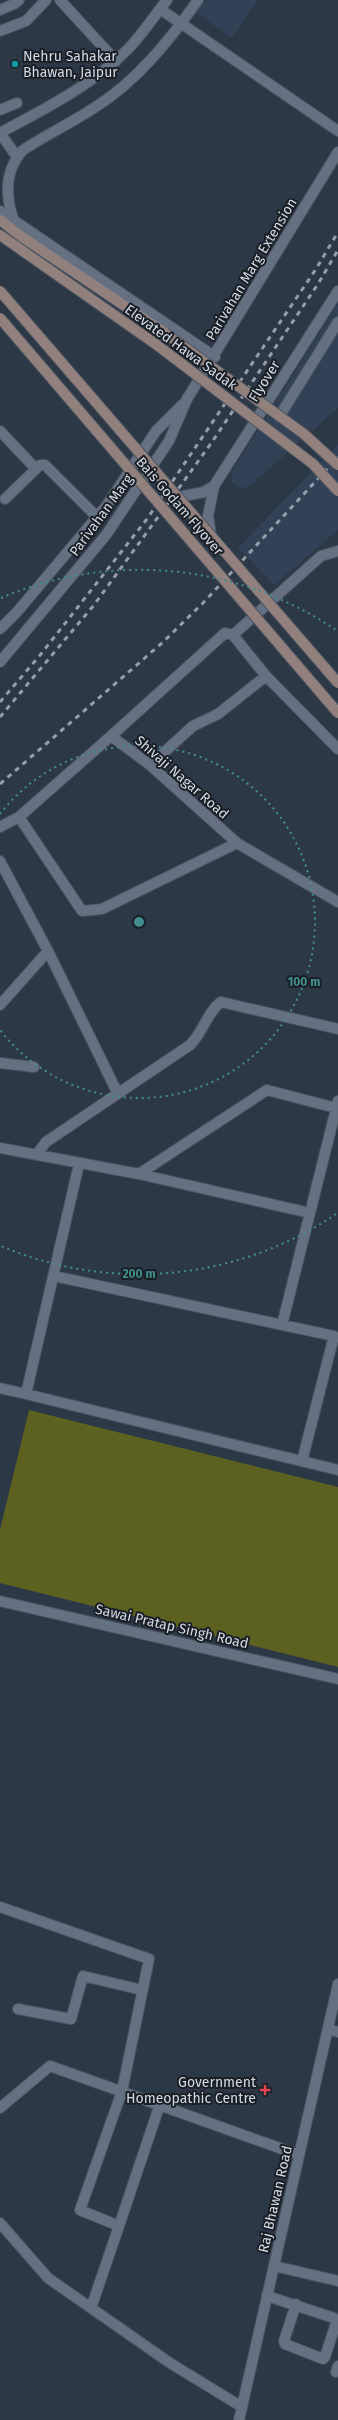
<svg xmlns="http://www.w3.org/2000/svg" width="338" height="2420" font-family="'Fira Sans',sans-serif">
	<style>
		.built { fill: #324156 }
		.green { fill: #5c6120 }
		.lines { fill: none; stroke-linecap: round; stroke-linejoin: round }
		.minor-casing { stroke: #4a5360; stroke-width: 12 }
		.tertiary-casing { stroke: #4a5360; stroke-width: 12 }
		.secondary-casing { stroke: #4a5360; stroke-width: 12 }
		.minor { stroke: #657183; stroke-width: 10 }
		.tertiary { stroke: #657183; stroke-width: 10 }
		.secondary { stroke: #92807c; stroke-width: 10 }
		.rail { stroke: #949da9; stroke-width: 3; stroke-dasharray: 5 5; stroke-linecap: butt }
		.secondary-bridge-casing { stroke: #4a5360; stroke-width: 12; stroke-linecap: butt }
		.secondary-bridge { stroke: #92807c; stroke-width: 10 }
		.ring { fill: none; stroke: #408f8c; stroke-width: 2; stroke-dasharray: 2 4 }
		.culture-dot { fill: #0f9aa8; stroke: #1a1f26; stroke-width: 1.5 }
		.health-dot { fill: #e0444e; stroke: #1a1f26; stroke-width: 1.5 }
		.labels { text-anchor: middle; stroke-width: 4; stroke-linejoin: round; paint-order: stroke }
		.poi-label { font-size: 14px; fill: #d3dae4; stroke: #1a1f26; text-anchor: start }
		.street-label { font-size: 14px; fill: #d3dae4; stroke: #1a1f26 }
		.centre { fill: #408f8c; stroke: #1a1f26; stroke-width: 2 }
		.ring-label { font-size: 12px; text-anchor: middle; font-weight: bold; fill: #408f8c; stroke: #1a1f26; stroke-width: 4; stroke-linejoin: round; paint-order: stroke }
	</style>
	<rect width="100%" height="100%" fill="#2d3847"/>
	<path class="built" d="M 201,0 L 258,0 L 232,38 L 194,11 Z
		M 338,304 L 338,408 L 254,482 L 246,488 L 237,487 L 232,482 L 231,473 Z
		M 338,444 L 338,530 L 274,585 L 238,548 Z"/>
	<path class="green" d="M 29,1410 L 338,1487 L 338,1667 L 0,1583 L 0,1530 Z"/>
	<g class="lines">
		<defs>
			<path id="minor" d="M 60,0 L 116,61
				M 0,110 L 17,103
				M 279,417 L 338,322
				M 0,431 L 36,469
				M 5,499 L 40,465 L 45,465 L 97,517
				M 0,629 L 17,612 L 107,505 L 156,431 L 183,404
				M 233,635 L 321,556 L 338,551
				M 0,662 L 106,535 L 169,441 L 187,399
				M 111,736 L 225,633 L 233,635 L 266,676 L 338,749
				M 150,765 L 193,726 L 218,714 L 266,676
				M 19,817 L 82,911 L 102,909 L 237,843
				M 0,827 L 19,817 L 111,736 L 150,765 L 237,843 L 338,902
				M 0,861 L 48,951
				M 0,1005 L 48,951 L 117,1092
				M 0,1063 L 34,1067
				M 0,1148 L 139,1174 L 310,1213
				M 37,1154 L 46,1142 L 190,1045 C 203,1033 207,1012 221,1002 L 338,1029
				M 139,1174 L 267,1090 L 336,1108
				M 54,1276 L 334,1336 L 302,1461
				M 282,1325 L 338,1101
				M 0,1388 L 26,1394 L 79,1164
				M 26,1394 L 338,1470
				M 0,1907 L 149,1959 L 122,2091 L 80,2210 L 119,2226 L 160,2104
				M 18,2009 L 71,2019 L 83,1976 L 142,1990
				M 328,2029 L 338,2032
				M 0,2108 L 50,2066 L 299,2155
				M 0,2223 L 48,2278 L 170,2363 L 242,2407
				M 274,2266 L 338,2281
				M 267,2296 L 334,2318 L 336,2323 L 325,2357 L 323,2359 L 285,2344 L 284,2341 L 296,2304
				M 91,2308 L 119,2226
				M 336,2372 L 338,2366"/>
			<path id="tertiary" d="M 160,9 L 338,131
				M 0,10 L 14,4 L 19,0
				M 0,31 L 26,21 L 46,0
				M 17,157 L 0,133 C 44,109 91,86 127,50 C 142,35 154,16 167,0
				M 0,211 L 215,357
				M 13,218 C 5,194 5,170 23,150 C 46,135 71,123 94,108 C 136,82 170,40 198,0
				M 187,399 L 338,152
				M 179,497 L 204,492 L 214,486
				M 211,535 L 208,516 L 214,486 L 338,291
				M 0,1601 L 338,1679
				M 239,2420 L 338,1984"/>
			<path id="secondary" d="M 0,220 L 22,237 L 165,333
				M 0,235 L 157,345"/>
		</defs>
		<use href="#minor" class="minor-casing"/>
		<use href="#tertiary" class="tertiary-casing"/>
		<use href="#secondary" class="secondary-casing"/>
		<use href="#minor" class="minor"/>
		<use href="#tertiary" class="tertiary"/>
		<use href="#secondary" class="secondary"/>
		<path class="rail" d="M 0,702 L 41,654 L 147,519 L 316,269 L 338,232
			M 0,717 L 94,605 L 153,524 L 212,442 L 318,284 L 338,250
			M 0,784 L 162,643 L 204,602 L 338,457"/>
		<defs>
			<path id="secondary-bridge" d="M 0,291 L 338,683
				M 0,318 L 338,713
				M 165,333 L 304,434 L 338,465
				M 157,345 L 313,464 L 338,491"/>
		</defs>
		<use href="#secondary-bridge" class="secondary-bridge-casing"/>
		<use href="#secondary-bridge" class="secondary-bridge"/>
	</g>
	<g class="ring">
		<path d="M0 814A176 176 0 1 1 0 1030"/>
		<path d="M336 1214A352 352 0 0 1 1 1246M1 598A352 352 0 0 1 336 630"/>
	</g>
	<circle class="culture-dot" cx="15" cy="64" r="4"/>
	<path class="health-dot" d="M263 2084h4v4h4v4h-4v4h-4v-4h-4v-4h4z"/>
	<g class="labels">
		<g class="poi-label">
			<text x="23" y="61">Nehru Sahakar<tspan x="23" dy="16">Bhawan, Jaipur</tspan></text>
			<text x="256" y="2087" text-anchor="end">Government<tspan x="256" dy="16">Homeopathic Centre</tspan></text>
		</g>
		<g class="street-label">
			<text transform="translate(251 269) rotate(-59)" y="5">Parivahan Marg Extension</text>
			<text transform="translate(181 347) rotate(36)" y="5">Elevated Hawa Sadak</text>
			<text transform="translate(264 381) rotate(-58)" y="5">Flyover</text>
			<text transform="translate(180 506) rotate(49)" y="5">Bais Godam Flyover</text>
			<text transform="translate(101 515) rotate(-54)" y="5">Parivahan Marg</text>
			<text transform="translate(182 777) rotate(41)" y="5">Shivaji Nagar Road</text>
			<text transform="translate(172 1626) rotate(13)" y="5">Sawai Pratap Singh Road</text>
			<text transform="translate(275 2199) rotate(-77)" y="5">Raj Bhawan Road</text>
		</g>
	</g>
	<circle cx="139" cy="922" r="6" class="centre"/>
	<g class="ring-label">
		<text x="304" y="986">100 m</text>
		<text x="139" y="1278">200 m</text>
	</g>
</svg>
